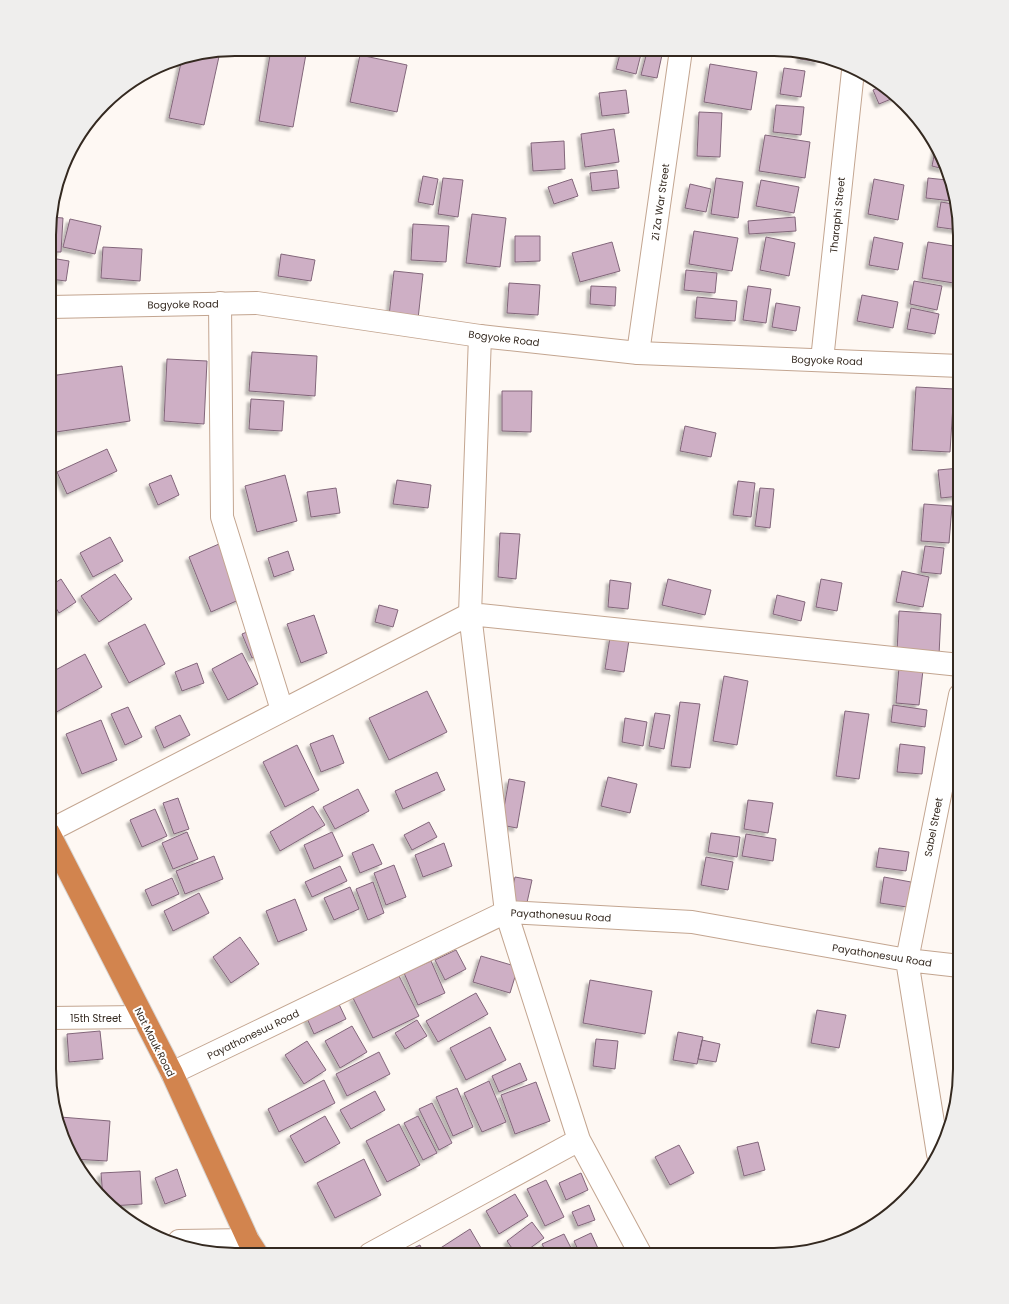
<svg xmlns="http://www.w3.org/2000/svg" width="1009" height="1304" font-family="Poppins,sans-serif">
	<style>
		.building { fill: #ceafc5; stroke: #82667a; filter: url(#shadow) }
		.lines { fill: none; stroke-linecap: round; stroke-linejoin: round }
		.street-casing { stroke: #c3a590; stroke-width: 24 }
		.secondary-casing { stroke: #c3a590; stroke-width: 24 }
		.highway-casing { stroke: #d6d4d2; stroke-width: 24 }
		.street { stroke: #fff; stroke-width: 22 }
		.secondary { stroke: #fff; stroke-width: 22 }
		.highway { stroke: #d2844e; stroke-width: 22 }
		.labels { text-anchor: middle; stroke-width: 4; stroke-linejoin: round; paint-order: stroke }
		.street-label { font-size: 10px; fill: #342920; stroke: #fff }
		.rim { fill: none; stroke: #342920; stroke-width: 2 }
	</style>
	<defs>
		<filter id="shadow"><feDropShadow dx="-3.5" dy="3.5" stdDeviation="1" flood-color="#0004"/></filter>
	</defs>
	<rect width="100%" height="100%" fill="#fef8f3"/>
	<path class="building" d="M 271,49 L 306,54 L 293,127 L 259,121 Z
		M 621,50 L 642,50 L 636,74 L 616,69 Z
		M 220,52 L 204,125 L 169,118 L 182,58 Z
		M 647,52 L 662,55 L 657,78 L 641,75 Z
		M 801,52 L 819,59 L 819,62 L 800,59 Z
		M 360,55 L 407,65 L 397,112 L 350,102 Z
		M 710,64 L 757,72 L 751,110 L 704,102 Z
		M 784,68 L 805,71 L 801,97 L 780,94 Z
		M 883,86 L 896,97 L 879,104 L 873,90 Z
		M 626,90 L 629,113 L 602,116 L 599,93 Z
		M 776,105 L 804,107 L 801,135 L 773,132 Z
		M 699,112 L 722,113 L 720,157 L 697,156 Z
		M 614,129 L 619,162 L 585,167 L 581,134 Z
		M 765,135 L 810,142 L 805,178 L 759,171 Z
		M 564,141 L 565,169 L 533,171 L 531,143 Z
		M 936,146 L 941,153 L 944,169 L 932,166 Z
		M 617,170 L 619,188 L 592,191 L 590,173 Z
		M 423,176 L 438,179 L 433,205 L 418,202 Z
		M 443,178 L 463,180 L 458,217 L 438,214 Z
		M 716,178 L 743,182 L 738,218 L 711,214 Z
		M 928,178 L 947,180 L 952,201 L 926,198 Z
		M 572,179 L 578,196 L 554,204 L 548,187 Z
		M 874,179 L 904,185 L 898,220 L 868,214 Z
		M 761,180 L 799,187 L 794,213 L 756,206 Z
		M 690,184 L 711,189 L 706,212 L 685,208 Z
		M 941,202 L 953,204 L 959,230 L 937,227 Z
		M 472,214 L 506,218 L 500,267 L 466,263 Z
		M 51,217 L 63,218 L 61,252 L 51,252 Z
		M 795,217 L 796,231 L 749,234 L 748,221 Z
		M 70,219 L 101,226 L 95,254 L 63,247 Z
		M 413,224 L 449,226 L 446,262 L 411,260 Z
		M 694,231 L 738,238 L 732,271 L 689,264 Z
		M 515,236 L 540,236 L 540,261 L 515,262 Z
		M 766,237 L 795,243 L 789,276 L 760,270 Z
		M 874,237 L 903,243 L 898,270 L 869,265 Z
		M 612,242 L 620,271 L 580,282 L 572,253 Z
		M 928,242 L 960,247 L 960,284 L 922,278 Z
		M 103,247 L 142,249 L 140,281 L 101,278 Z
		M 281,254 L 315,260 L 311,281 L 278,276 Z
		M 51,258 L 69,261 L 66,281 L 50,279 Z
		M 686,270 L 717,273 L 715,293 L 684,290 Z
		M 394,271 L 423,274 L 418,319 L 389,316 Z
		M 914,281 L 942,286 L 937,310 L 910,304 Z
		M 509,283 L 540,285 L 538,315 L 507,313 Z
		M 591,286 L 616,287 L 615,306 L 590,304 Z
		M 748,286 L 771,289 L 766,323 L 743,320 Z
		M 862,295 L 898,302 L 893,328 L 857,321 Z
		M 697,297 L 737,301 L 735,321 L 695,318 Z
		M 776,303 L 800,307 L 796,331 L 772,327 Z
		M 911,308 L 939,314 L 935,334 L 907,329 Z
		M 252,352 L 317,356 L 315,396 L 249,391 Z
		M 167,359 L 207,361 L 204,424 L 164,421 Z
		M 122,366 L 130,421 L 56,432 L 50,393 L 50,376 Z
		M 916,387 L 954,389 L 950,452 L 912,450 Z
		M 502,391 L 532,391 L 531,432 L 502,431 Z
		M 251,399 L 284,401 L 282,431 L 249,429 Z
		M 685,426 L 716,433 L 711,457 L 680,451 Z
		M 107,449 L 117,471 L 67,494 L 57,472 Z
		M 960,468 L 960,496 L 941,498 L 938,470 Z
		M 171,475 L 179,495 L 158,505 L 149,484 Z
		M 285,475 L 297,521 L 257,532 L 245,486 Z
		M 397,480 L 431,485 L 428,508 L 393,504 Z
		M 738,481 L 755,483 L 751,517 L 733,515 Z
		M 336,488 L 340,513 L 311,517 L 307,492 Z
		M 760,488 L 774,489 L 770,528 L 755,526 Z
		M 924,504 L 952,506 L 949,543 L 921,541 Z
		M 500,533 L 520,534 L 516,579 L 498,577 Z
		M 110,537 L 123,561 L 93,577 L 80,553 Z
		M 219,544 L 241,599 L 211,612 L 189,557 Z
		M 925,546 L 944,548 L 941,574 L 921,572 Z
		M 288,551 L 294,570 L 274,577 L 268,558 Z
		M 902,571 L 929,577 L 923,607 L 896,602 Z
		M 115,574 L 132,599 L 99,622 L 81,596 Z
		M 61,579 L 76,602 L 59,613 L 50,598 L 50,586 Z
		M 668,579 L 711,590 L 705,615 L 662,605 Z
		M 821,579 L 842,583 L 837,611 L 816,607 Z
		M 610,580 L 631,583 L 628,609 L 608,607 Z
		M 777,595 L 805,602 L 801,621 L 773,614 Z
		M 379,605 L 398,610 L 393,627 L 375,622 Z
		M 899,611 L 941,614 L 939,655 L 897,652 Z
		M 314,615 L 327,653 L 301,663 L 287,624 Z
		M 145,624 L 165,664 L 129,683 L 108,643 Z
		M 259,627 L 269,650 L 252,658 L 242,634 Z
		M 610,637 L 629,640 L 624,672 L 605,669 Z
		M 242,653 L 258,684 L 228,700 L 212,669 Z
		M 85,654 L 102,687 L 51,715 L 50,673 Z
		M 197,663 L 204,683 L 182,691 L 175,672 Z
		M 899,667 L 923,670 L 919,705 L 896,703 Z
		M 724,676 L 748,681 L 737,745 L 713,741 Z
		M 427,691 L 447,732 L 389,760 L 369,718 Z
		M 680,702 L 700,704 L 690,768 L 671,766 Z
		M 893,705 L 927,710 L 925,727 L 891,722 Z
		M 128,707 L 142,737 L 125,745 L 111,714 Z
		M 845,711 L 869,714 L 859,779 L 836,776 Z
		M 655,713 L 670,715 L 664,749 L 649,746 Z
		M 180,715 L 190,735 L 164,748 L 155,727 Z
		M 625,718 L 647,722 L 643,746 L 622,742 Z
		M 101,720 L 117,760 L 82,774 L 66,734 Z
		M 333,735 L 344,763 L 321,772 L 310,744 Z
		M 900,744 L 925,747 L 922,774 L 897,772 Z
		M 297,745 L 319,790 L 285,807 L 263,762 Z
		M 437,772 L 445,790 L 403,809 L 395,791 Z
		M 608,777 L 637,784 L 630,813 L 601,806 Z
		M 509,779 L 525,782 L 517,828 L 501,825 Z
		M 358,789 L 369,811 L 335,829 L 323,807 Z
		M 178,798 L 189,829 L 174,834 L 163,803 Z
		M 748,800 L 773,803 L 768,833 L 744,829 Z
		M 313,806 L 325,825 L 280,851 L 270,832 Z
		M 155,809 L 167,836 L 142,847 L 130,820 Z
		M 429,822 L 437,837 L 412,850 L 404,835 Z
		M 187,832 L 198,859 L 173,869 L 162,843 Z
		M 332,832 L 343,856 L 314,869 L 304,845 Z
		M 711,833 L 740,837 L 737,857 L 708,852 Z
		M 746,834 L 776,839 L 773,861 L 742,856 Z
		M 444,843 L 452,866 L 423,877 L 415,855 Z
		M 373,844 L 382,864 L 360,873 L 352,853 Z
		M 879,848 L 909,852 L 906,871 L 876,867 Z
		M 214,856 L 223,879 L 185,894 L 176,871 Z
		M 706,857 L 733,862 L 728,890 L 701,885 Z
		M 394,865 L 406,897 L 386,905 L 374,873 Z
		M 340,866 L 347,881 L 312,897 L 305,882 Z
		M 515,877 L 532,880 L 526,907 L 509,904 Z
		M 884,877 L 911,882 L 907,907 L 880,903 Z
		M 172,878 L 179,894 L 152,906 L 145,890 Z
		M 373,882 L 384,913 L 368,920 L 356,889 Z
		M 350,887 L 359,909 L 334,920 L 324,898 Z
		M 199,893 L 209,913 L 173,931 L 164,911 Z
		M 295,899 L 307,930 L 278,942 L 266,911 Z
		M 240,937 L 259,964 L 231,983 L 213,957 Z
		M 456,950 L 466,969 L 445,980 L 435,960 Z
		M 481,956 L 518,967 L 510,993 L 473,982 Z
		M 431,961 L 445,993 L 418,1005 L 404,973 Z
		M 399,976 L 419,1016 L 373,1038 L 353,998 Z
		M 590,980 L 652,991 L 645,1034 L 583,1023 Z
		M 476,993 L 488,1014 L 438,1042 L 426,1021 Z
		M 336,998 L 346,1019 L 314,1034 L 305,1014 Z
		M 817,1010 L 846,1015 L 839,1048 L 811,1043 Z
		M 417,1020 L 427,1036 L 405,1049 L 395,1033 Z
		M 352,1026 L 367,1052 L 340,1068 L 325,1041 Z
		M 490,1027 L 506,1060 L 466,1080 L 450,1048 Z
		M 100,1031 L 103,1059 L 69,1062 L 67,1034 Z
		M 678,1032 L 703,1037 L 697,1064 L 673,1060 Z
		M 596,1039 L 618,1041 L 615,1069 L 593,1066 Z
		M 702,1040 L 720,1044 L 716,1062 L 698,1059 Z
		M 307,1041 L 326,1070 L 304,1084 L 285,1055 Z
		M 379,1052 L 390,1074 L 347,1096 L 336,1074 Z
		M 520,1063 L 527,1080 L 499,1092 L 492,1076 Z
		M 324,1080 L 335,1103 L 279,1132 L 268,1109 Z
		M 489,1081 L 506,1122 L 482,1132 L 464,1093 Z
		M 536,1082 L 550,1121 L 515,1134 L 501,1095 Z
		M 457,1088 L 473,1127 L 453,1136 L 436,1097 Z
		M 375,1091 L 385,1110 L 351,1129 L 340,1110 Z
		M 432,1103 L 452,1143 L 439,1150 L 419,1109 Z
		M 325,1116 L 340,1143 L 305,1163 L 290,1136 Z
		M 418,1116 L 437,1153 L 423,1160 L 404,1123 Z
		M 60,1117 L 110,1121 L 107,1161 L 73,1159 L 68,1151 Z
		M 399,1124 L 420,1165 L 387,1182 L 366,1141 Z
		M 758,1142 L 765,1170 L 744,1176 L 737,1147 Z
		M 679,1145 L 694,1173 L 670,1185 L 655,1157 Z
		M 364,1159 L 381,1195 L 335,1218 L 317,1183 Z
		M 177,1169 L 186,1196 L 165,1204 L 155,1178 Z
		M 140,1171 L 142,1204 L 111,1206 L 103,1198 L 101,1173 Z
		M 581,1173 L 588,1190 L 566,1200 L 559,1183 Z
		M 546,1180 L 564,1217 L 545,1226 L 527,1189 Z
		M 515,1194 L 528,1216 L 499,1234 L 486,1211 Z
		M 589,1205 L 595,1220 L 578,1226 L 572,1212 Z
		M 532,1222 L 544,1238 L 522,1254 L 516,1254 L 507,1241 Z
		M 470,1229 L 484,1253 L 442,1254 L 439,1249 Z
		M 591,1233 L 601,1255 L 580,1254 L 574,1241 Z
		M 564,1234 L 574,1254 L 547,1254 L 542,1244 Z
		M 420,1245 L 424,1254 L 401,1254 Z"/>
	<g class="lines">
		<defs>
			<path id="street" d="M 220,303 L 222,517 L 282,710
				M 480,336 L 470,614 L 506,912 L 579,1140 L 641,1255
				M 638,353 L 681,50
				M 822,360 L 853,71
				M 49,831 L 470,614 L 960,665
				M 49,1018 L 142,1017
				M 172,1073 L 506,912 L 692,922 L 907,960 L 960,966
				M 938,1154 L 907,960 L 960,695
				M 179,1241 L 248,1240
				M 370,1254 L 579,1140"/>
			<path id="secondary" d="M 50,307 L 257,303 L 480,336 L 638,353 L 960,366"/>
			<path id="highway" d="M 49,833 L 172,1073 L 248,1240 L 257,1254"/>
		</defs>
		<use href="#street" class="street-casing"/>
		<use href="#secondary" class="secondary-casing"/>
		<use href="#highway" class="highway-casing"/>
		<use href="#street" class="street"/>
		<use href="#secondary" class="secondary"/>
		<use href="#highway" class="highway"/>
	</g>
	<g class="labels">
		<g class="street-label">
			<text transform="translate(660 202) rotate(-82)" y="4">Zi Za War Street</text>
			<text transform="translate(837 215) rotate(-84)" y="4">Tharaphi Street</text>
			<text transform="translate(183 304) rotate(-1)" y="4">Bogyoke Road</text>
			<text transform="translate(504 338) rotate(7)" y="4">Bogyoke Road</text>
			<text transform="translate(827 360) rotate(2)" y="4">Bogyoke Road</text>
			<text transform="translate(933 827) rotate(-79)" y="4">Sabel Street</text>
			<text transform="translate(561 915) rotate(3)" y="4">Payathonesuu Road</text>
			<text transform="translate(882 955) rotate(9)" y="4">Payathonesuu Road</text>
			<text x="96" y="1022">15th Street</text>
			<text transform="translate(253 1034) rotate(-26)" y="4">Payathonesuu Road</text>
			<text transform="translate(155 1042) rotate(63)" y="4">Nat Mauk Road</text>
		</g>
	</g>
	<path d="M0 0H1009V1304H0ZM235 56H774A179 179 0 0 1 953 235V1069A179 179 0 0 1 774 1248H235A179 179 0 0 1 56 1069V235A179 179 0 0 1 235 56Z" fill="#efeeed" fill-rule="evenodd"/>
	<path class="rim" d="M235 56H774A179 179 0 0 1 953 235V1069A179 179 0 0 1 774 1248H235A179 179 0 0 1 56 1069V235A179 179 0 0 1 235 56Z"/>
</svg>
